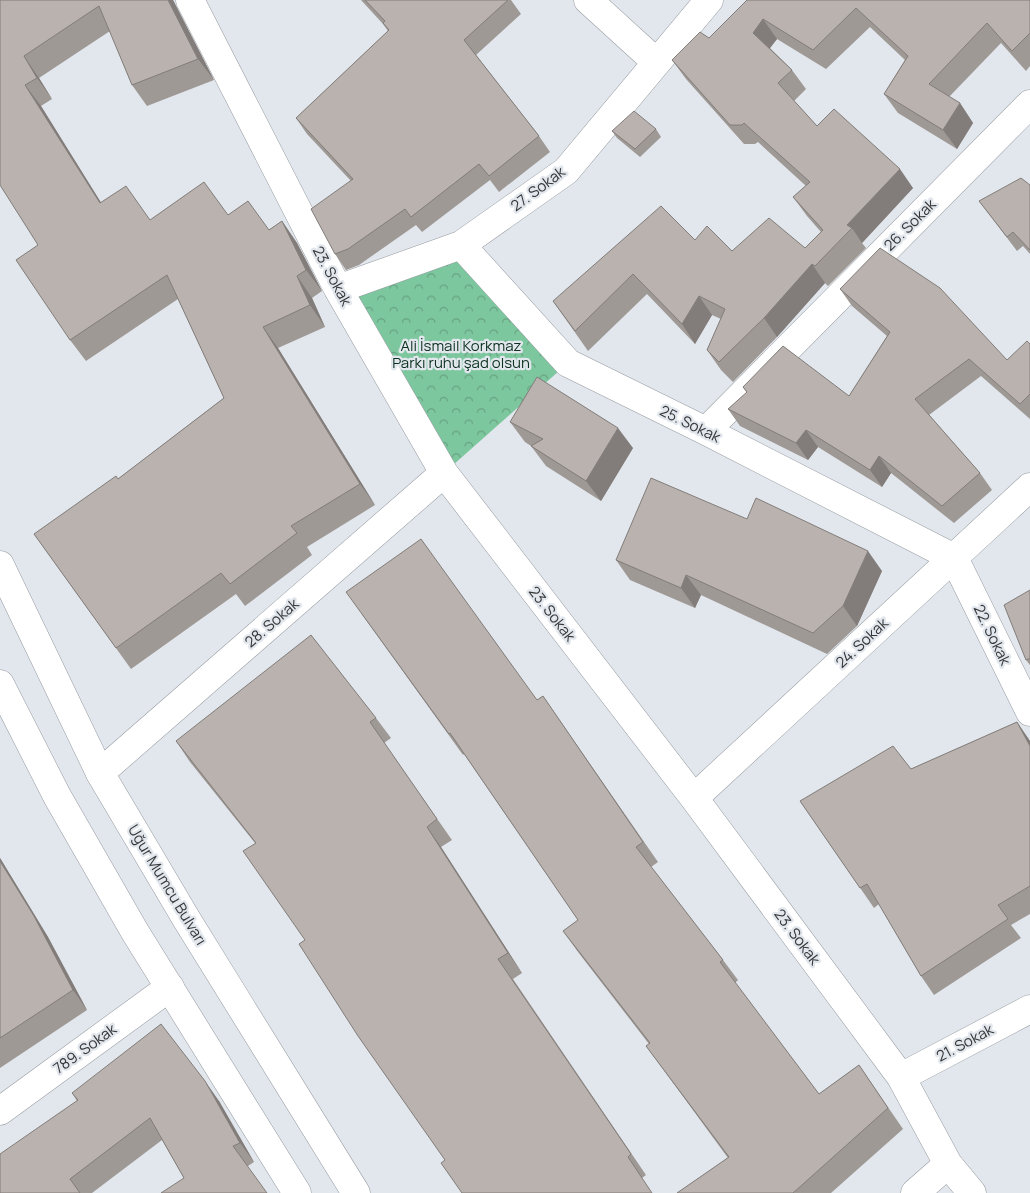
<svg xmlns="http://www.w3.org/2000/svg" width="1030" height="1193" font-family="Manrope,sans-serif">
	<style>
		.forest { fill: url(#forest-crowns) }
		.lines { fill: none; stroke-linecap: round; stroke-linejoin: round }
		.minor-casing { stroke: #979ca2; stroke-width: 29 }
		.major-casing { stroke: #979ca2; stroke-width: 29 }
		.minor { stroke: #fff; stroke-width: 28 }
		.major { stroke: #fff; stroke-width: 28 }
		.wall { fill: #9f9996 }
		.shaded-wall { fill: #827d7a }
		.building { fill: #b9b2ae; stroke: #827d7a }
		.labels { text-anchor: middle; stroke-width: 4.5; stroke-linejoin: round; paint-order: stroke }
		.street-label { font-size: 15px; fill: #353739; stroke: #e2e7ed }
		.park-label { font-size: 15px; fill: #0c311f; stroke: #e2e7ed }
	</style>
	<defs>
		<pattern id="forest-crowns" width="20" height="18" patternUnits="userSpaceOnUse" patternTransform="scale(1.25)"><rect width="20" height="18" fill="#7dc79e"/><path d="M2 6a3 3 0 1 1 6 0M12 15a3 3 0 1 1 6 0" fill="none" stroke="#67a282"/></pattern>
	</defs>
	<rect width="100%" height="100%" fill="#e2e7ed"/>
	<path class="forest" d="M 461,245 L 568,363 L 444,473 L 338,289 Z"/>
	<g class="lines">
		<defs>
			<path id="minor" d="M 190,0 L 338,289 L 444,473 L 694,798 L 901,1077 L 948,1164 L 972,1193
				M 588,0 L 656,62
				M 461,245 L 568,363 L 706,431 L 954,558 L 1030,712
				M 338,289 L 461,245 L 566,171 L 709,0
				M 706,431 L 1030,104
				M 100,773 L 444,473
				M 694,798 L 1030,487
				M 901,1077 L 1030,1009
				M 0,1111 L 170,987
				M 915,1193 L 948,1164"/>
			<path id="major" d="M 0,565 L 100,773 L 187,920 L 356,1193
				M 0,684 L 57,796 L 135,932 L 297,1193"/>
		</defs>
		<use href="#minor" class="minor-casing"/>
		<use href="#major" class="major-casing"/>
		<use href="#minor" class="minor"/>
		<use href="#major" class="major"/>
	</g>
	<path class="wall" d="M 0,0 L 173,0 L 214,80 L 147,106 L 132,85 L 110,31 L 39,78 L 52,99 L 41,106 L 101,203 L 150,220 L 228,215 L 269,230 L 282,221 L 297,243 L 322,291 L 312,298 L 325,327 L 278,348 L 375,505 L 307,547 L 312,555 L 245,606 L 236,594 L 131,669 L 34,534 L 118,479 L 224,398 L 178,299 L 86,361 L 70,340 L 38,245 Z
		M 361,0 L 511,0 L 521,14 L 476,55 L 539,136 L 550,152 L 499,192 L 490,180 L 422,232 L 416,225 L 359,265 L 346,270 L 335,254 L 351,181 L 307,134 L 296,118 L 388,31 L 383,24 Z
		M 747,0 L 1030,0 L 1030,66 L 1026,71 L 1001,43 L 949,97 L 960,103 L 973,123 L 957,149 L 898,113 L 884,94 L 905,60 L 870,27 L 826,69 L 777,39 L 770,48 L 792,70 L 806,89 L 794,101 L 817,126 L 913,188 L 862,243 L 866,248 L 828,286 L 825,283 L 777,337 L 733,382 L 721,370 L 707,350 L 721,319 L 712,315 L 695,344 L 647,294 L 588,351 L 553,301 L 695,240 L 732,251 L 805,248 L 821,232 L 807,216 L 793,197 L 806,186 L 758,142 L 755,144 L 744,144 L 686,79 L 672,60 L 709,38 Z
		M 656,129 L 661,137 L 640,157 L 617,138 L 612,131 Z
		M 1030,185 L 1030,254 L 1023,246 L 1017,251 L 979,201 Z
		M 840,289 L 1007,360 L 1030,344 L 1030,419 L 981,376 L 929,415 L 980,473 L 992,490 L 954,523 L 891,473 L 882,487 L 818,447 L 808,460 L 740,426 L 728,409 L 747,393 L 743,387 L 849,396 L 887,336 L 852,306 Z
		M 510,422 L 633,448 L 601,501 L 546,466 L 531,446 L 525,442 Z
		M 747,519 L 882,571 L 857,626 L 827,654 L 701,595 L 695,608 L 630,580 L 616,560 Z
		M 1030,590 L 1030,665 L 1026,660 Z
		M 361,613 L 537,700 L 543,696 L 658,862 L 651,867 L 723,960 L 738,980 L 735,983 L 819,1094 L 859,1065 L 903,1129 L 831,1193 L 677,1193 L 728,1158 L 646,1046 L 649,1044 L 578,952 L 563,931 L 578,920 L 464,754 L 463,755 Z
		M 376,718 L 391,738 L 384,743 L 452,840 L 441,847 L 522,973 L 513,979 L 646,1175 L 642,1178 L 445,1160 L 305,940 L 255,843 L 190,762 L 176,741 Z
		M 1017,722 L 1030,741 L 1030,914 L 1011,925 L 1021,938 L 934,995 L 921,976 L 879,904 L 874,908 L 800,801 L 911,769 Z
		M 0,858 L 48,937 L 87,1010 L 0,1068 Z
		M 72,1093 L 219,1101 L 254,1162 L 248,1166 L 184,1178 L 162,1140 L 92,1193 L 0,1193 L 77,1101 Z"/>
	<path class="shaded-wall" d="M 168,0 L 173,0 L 214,80 L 198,59 Z
		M 763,19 L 777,39 L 767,52 L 753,33 Z
		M 24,56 L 39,78 L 52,99 L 37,78 Z
		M 25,85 L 41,106 L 115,225 L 100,203 Z
		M 960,103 L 973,123 L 957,149 L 943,130 Z
		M 900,169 L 913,188 L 862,243 L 852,228 L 847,225 Z
		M 282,221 L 297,243 L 322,291 L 306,270 Z
		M 812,264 L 825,283 L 777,337 L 764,318 Z
		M 297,276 L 312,298 L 325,327 L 310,305 Z
		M 699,296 L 712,315 L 695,344 L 682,324 Z
		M 263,327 L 278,348 L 375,505 L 360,484 Z
		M 618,428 L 633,448 L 601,501 L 586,481 Z
		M 806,430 L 818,447 L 808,460 L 796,443 Z
		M 879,456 L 891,473 L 882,487 L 870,470 Z
		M 868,551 L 882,571 L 857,626 L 843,606 Z
		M 686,575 L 701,595 L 695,608 L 681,588 Z
		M 1017,722 L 1030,741 L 1030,746 Z
		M 427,827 L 441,847 L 522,973 L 508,953 Z
		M 0,858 L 48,937 L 87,1010 L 73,990 L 0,861 Z
		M 205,1081 L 219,1101 L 254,1162 L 240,1143 Z"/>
	<path class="building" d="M 0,0 L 168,0 L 198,59 L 132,85 L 99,6 L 24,56 L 37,78 L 25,85 L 100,203 L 126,186 L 150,220 L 204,182 L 228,215 L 248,201 L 269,230 L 282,221 L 306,270 L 297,276 L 310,305 L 263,327 L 360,484 L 291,526 L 297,533 L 230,584 L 221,573 L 116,648 L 34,534 L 116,476 L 118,479 L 224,398 L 167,275 L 70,340 L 16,260 L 38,245 L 0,185 Z
		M 365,0 L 508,0 L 464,40 L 539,136 L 489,176 L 479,164 L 411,217 L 405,209 L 348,249 L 335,254 L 311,209 L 353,179 L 296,118 L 389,30 L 383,23 L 385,21 Z
		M 747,0 L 1030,0 L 1030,33 L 1012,51 L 987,23 L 929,84 L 960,103 L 943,130 L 884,94 L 908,56 L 856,8 L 813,50 L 763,19 L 753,33 L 792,70 L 778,83 L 817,126 L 834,109 L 900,169 L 847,225 L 852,228 L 815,266 L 812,264 L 764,318 L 719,362 L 707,350 L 725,309 L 699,296 L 682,324 L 633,274 L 575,331 L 553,301 L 661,206 L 695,240 L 707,226 L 732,251 L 769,218 L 805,248 L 823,230 L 793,197 L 810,182 L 744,123 L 742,125 L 730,125 L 672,60 L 700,32 L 709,38 Z
		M 634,111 L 656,129 L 635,149 L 612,131 Z
		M 1021,178 L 1030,185 L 1030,250 L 1013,232 L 1007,237 L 979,201 Z
		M 880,248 L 940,288 L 1007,360 L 1027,341 L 1030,344 L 1030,394 L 1020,404 L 969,359 L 915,399 L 980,473 L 942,506 L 879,456 L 870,470 L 806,430 L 796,443 L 728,409 L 747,392 L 743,387 L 783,346 L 849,396 L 890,332 L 840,289 Z
		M 537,377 L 618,428 L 586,481 L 531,446 L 543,439 L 510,422 Z
		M 651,478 L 747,519 L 756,498 L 868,551 L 843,606 L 813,633 L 686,575 L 681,588 L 616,560 Z
		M 421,539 L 537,700 L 543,696 L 643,842 L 636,847 L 723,960 L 720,962 L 819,1094 L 859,1065 L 888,1108 L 793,1193 L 677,1193 L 729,1157 L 646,1046 L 650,1043 L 563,931 L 578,920 L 450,733 L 449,734 L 346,592 Z
		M 1030,590 L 1030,658 L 1026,660 L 1004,605 Z
		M 311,635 L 376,718 L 370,722 L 437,819 L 427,827 L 508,953 L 498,959 L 631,1154 L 628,1157 L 652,1193 L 462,1193 L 441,1163 L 445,1160 L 358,1036 L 299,944 L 305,940 L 243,851 L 256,843 L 176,741 Z
		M 1017,722 L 1030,746 L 1030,886 L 998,905 L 1008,919 L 921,976 L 867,884 L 860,888 L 800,801 L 893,746 L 911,769 Z
		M 0,861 L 34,916 L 73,990 L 0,1038 Z
		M 161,1024 L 205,1081 L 240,1143 L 233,1146 L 267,1193 L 161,1193 L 184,1178 L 150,1118 L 70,1179 L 80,1193 L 0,1193 L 0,1154 L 78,1100 L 72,1093 Z"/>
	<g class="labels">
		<g class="street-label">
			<text transform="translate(538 189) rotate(-37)" y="5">27. Sokak</text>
			<text transform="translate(910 225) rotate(-45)" y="5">26. Sokak</text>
			<text transform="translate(332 276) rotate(62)" y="5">23. Sokak</text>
			<text transform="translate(690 424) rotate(26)" y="5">25. Sokak</text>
			<text transform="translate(552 614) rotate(52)" y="5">23. Sokak</text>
			<text transform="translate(272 623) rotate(-41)" y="5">28. Sokak</text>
			<text transform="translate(992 635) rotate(64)" y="5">22. Sokak</text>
			<text transform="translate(862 643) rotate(-43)" y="5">24. Sokak</text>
			<text transform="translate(167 885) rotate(59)" y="5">Uğur Mumcu Bulvarı</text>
			<text transform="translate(797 937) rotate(53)" y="5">23. Sokak</text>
			<text transform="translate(965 1043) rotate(-28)" y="5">21. Sokak</text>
			<text transform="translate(85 1049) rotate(-36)" y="5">789. Sokak</text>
		</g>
		<g class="park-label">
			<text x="461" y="351">Ali İsmail Korkmaz<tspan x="461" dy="17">Parkı ruhu şad olsun</tspan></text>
		</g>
	</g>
</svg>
